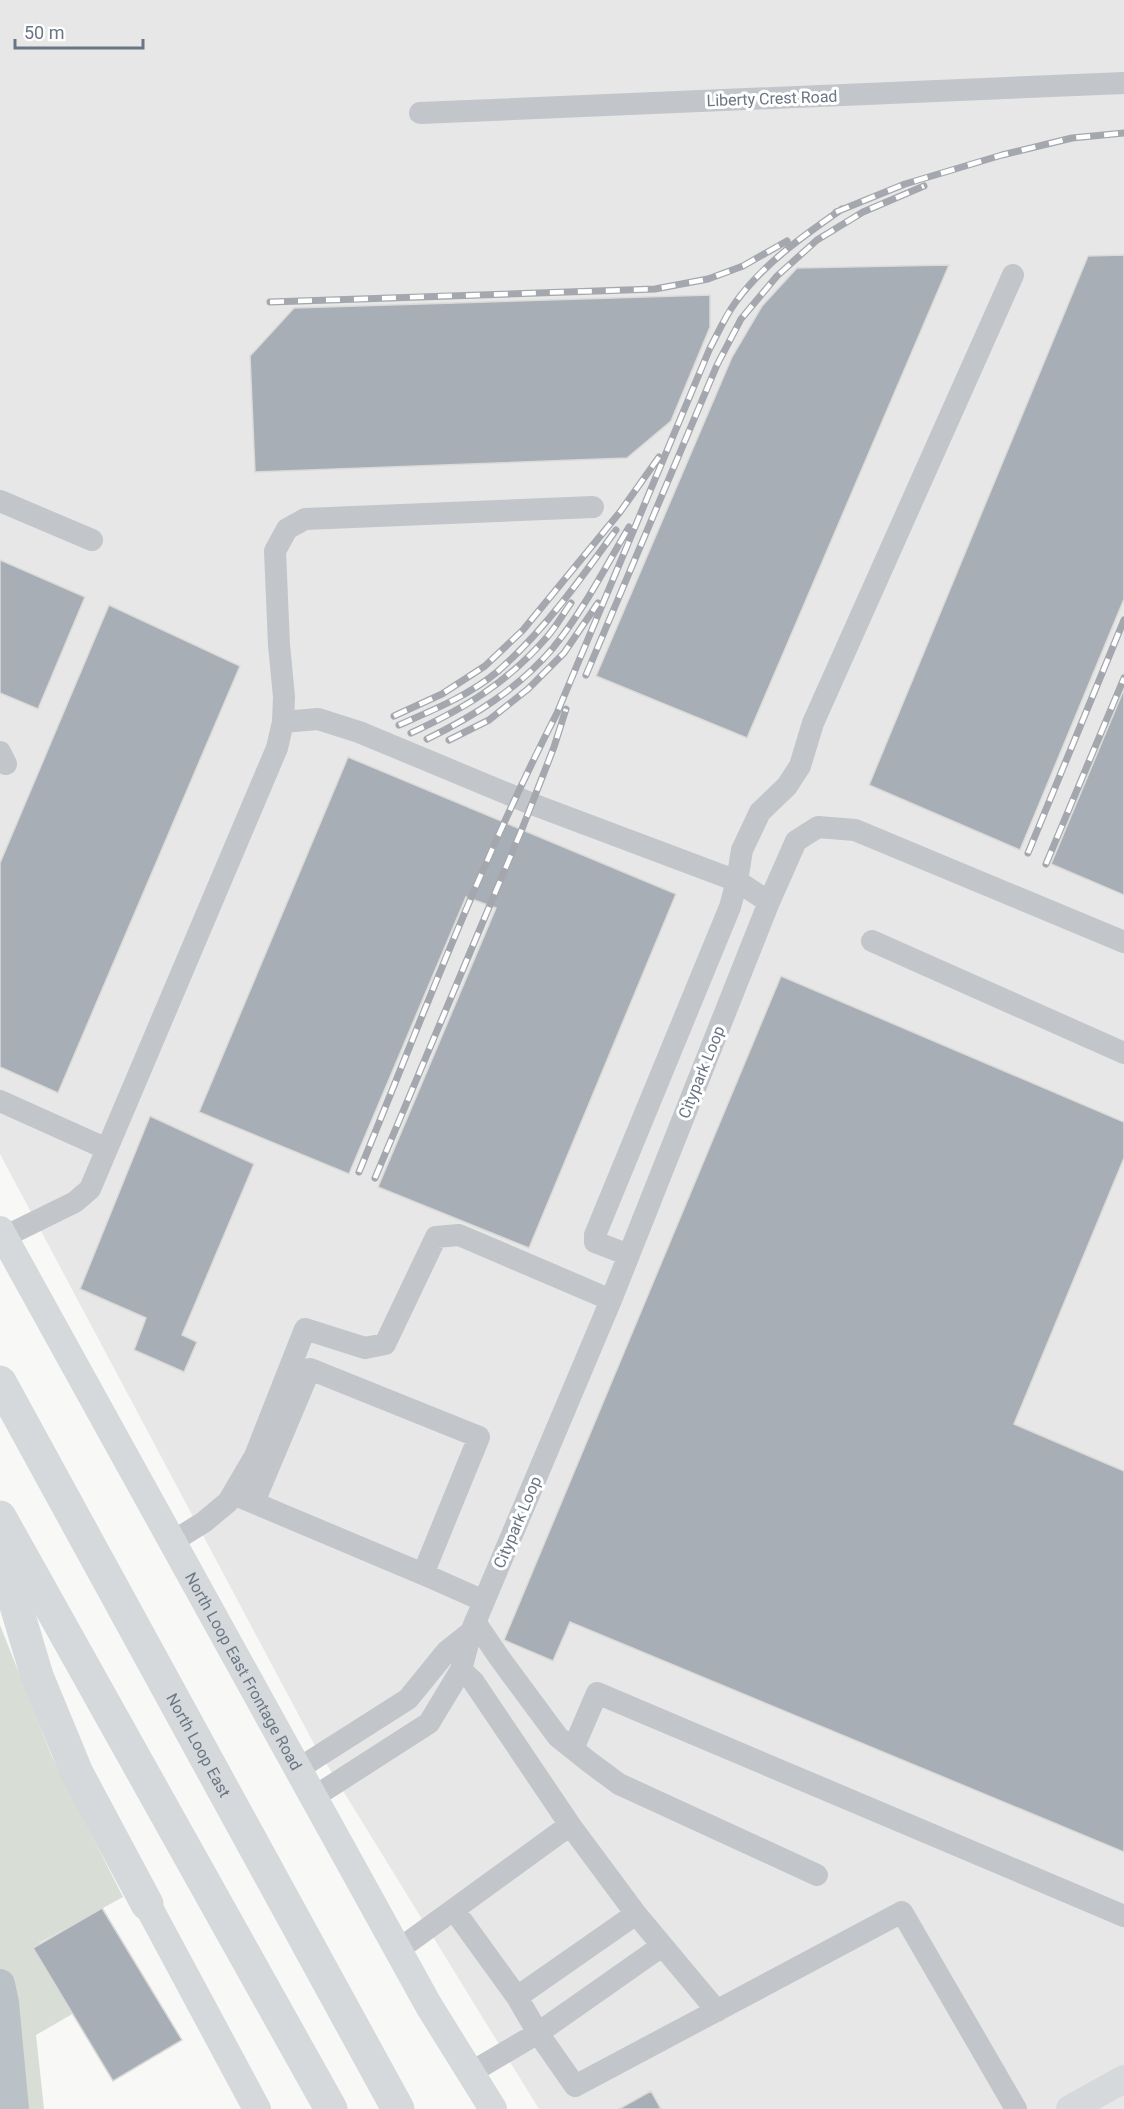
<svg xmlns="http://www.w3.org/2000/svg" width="1124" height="2109" font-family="Roboto,sans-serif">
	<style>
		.built { fill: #e6e7e6 }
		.green { fill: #d8ddd6 }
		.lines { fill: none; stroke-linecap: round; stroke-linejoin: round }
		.river { stroke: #bac2c8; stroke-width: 30 }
		.building { fill: #a8aeb5; stroke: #dadad9; stroke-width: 1.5 }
		.minor { stroke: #c2c5c9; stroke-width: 22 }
		.major { stroke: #d5d9dc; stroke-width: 28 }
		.highway { stroke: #d5d9dc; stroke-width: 33 }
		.rail-casing { stroke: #a4a8ae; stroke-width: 7 }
		.rail { stroke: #fff; stroke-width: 4.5; stroke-dasharray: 14; stroke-linecap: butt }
		.labels { text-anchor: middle; stroke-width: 6; stroke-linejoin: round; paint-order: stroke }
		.street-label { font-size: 16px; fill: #6b7684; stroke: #fff }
	</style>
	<rect width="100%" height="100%" fill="#f8f8f6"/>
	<path class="built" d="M 0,0 L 1124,0 L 1124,2109 L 539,2109 L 313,1742 L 0,1154 Z"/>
	<path class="green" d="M 0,1625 L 52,1757 L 123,1897 L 39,1943 L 74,2013 L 36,2035 L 44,2109 L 0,2109 Z"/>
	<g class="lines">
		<path class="river" d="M 0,1984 L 4,2003 L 14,2109"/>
	</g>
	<path class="building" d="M 1124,255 L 1124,599 L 1020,850 L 869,785 L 1088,256 Z
		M 949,265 L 747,738 L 596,676 L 732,357 L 762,306 L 797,268 Z
		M 710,295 L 710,327 L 671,421 L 627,458 L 255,472 L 250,356 L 294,308 Z
		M 0,560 L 85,597 L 38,709 L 0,693 Z
		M 109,605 L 240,666 L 58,1093 L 0,1067 L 0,863 Z
		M 1124,689 L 1124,895 L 1051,864 Z
		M 348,757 L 676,894 L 529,1248 L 378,1187 L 496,908 L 466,897 L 349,1174 L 199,1112 Z
		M 781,976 L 1124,1122 L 1124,1158 L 1014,1424 L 1124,1471 L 1124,1852 L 570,1622 L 553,1661 L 504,1640 Z
		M 150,1116 L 254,1164 L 182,1335 L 197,1342 L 184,1372 L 134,1350 L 146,1318 L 80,1289 Z
		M 102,1908 L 182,2040 L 113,2081 L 33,1948 Z
		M 651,2091 L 661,2109 L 619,2109 Z"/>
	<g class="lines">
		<path class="minor" d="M 420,113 L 1124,83
			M 0,501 L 92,540
			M 283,722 L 318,719 L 359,732 L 532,804 L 737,881 L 730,907 L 595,1235 L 595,1242 L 629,1255
			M 0,752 L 6,764
			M 769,902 L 737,881 L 742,850 L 760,812 L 787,786 L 800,766 L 813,723 L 1013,275
			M 872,941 L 1124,1053
			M 0,1101 L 107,1149
			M 4,1237 L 75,1202 L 90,1189 L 277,748 L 283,722 L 284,697 L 279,645 L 275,551 L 287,529 L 305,519 L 593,507
			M 233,1494 L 423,1574 L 479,1437 L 310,1369 L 254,1502
			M 172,1542 L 204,1522 L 228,1502 L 255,1456 L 305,1329 L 365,1348 L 385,1344 L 436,1237 L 459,1235 L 611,1300
			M 423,1574 L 484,1601
			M 475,1622 L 501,1660 L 558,1737 L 588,1761 L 619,1784 L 817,1875
			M 573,1749 L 597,1693 L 1124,1916
			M 298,1769 L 408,1699 L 447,1651 L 471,1632
			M 314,1797 L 429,1723 L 461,1670 L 471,1632 L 611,1300 L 769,902 L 796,841 L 818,827 L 855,830 L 1124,942
			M 454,1910 L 517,1997 L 636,1914 L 570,1825
			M 636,1914 L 717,2011
			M 398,1950 L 570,1825 L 473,1681 L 461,1670
			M 517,1997 L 538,2033 L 662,1946
			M 470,2073 L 538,2033 L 575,2086 L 902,1912 L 1016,2109"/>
		<g class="major">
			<path id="s1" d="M 0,1230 L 429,2006 L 493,2109"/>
			<path d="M 147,1904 L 257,2109"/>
			<path d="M 1070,2109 L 1124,2079"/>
		</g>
		<g class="highway">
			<path id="s2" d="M 0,1382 L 398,2109"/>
			<path d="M 0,1517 L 331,2109"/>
			<path d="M 0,1552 L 37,1676 L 77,1773 L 147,1904"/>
		</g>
		<defs>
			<path id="rail" d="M 836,212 L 905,184 L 1002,155 L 1072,138 L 1124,133
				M 270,302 L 655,289 L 708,279 L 743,266 L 787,241
				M 586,675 L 717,365 L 741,319 L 777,276 L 817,240 L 863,212 L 924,186
				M 394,716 L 442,694 L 485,666 L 523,630 L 620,512 L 659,457
				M 399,725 C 433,710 468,696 497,672 C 543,632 580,580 616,530
				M 411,733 C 465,708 507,683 547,637 C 556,627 563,614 571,603
				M 427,739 C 474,716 518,689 553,648 C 583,611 605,568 629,527
				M 449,740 L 489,720 L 528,689 L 564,653 L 598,603
				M 1028,853 L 1124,620
				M 1046,864 L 1124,678
				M 359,1172 C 422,1018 481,861 557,713 L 710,348 C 718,333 725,317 735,303 C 763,264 803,236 842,209
				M 375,1178 L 522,829 L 554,747 L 566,709"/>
		</defs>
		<use href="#rail" class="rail-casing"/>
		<use href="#rail" class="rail"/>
	</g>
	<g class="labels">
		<g class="street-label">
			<text transform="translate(772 98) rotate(-2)" y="6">Liberty Crest Road</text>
			<text transform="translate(701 1072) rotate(-68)" y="6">Citypark Loop</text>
			<text transform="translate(517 1522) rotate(-67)" y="6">Citypark Loop</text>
			<text dy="6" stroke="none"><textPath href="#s1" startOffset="504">North Loop East Frontage Road</textPath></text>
			<text dy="6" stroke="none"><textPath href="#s2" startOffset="414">North Loop East</textPath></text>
		</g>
	</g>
	<path d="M15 39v9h128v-9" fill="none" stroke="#6b7684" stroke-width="3"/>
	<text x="24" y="39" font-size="18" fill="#6b7684" stroke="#ffffff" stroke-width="4.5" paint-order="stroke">50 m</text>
</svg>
